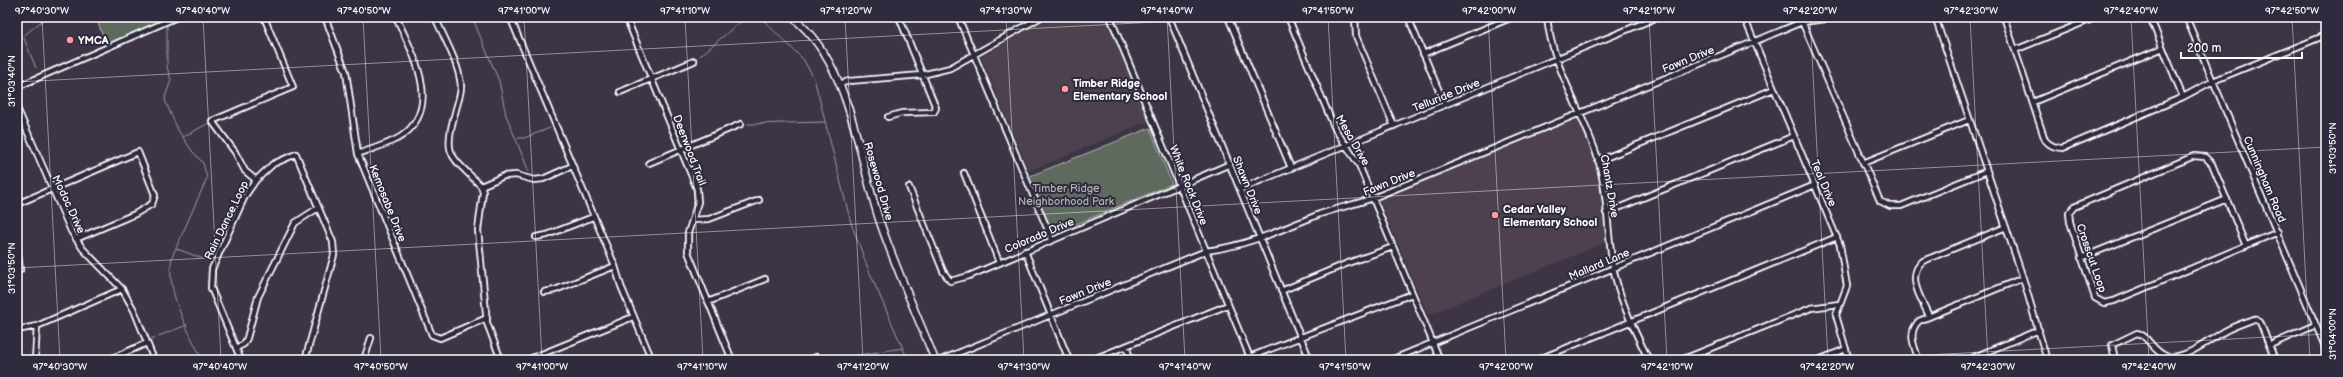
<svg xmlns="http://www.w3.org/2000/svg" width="2343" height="377" font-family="'Balsamiq Sans',sans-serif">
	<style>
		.built { fill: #4e414f }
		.green { fill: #5e6a5f; stroke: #aeb4af }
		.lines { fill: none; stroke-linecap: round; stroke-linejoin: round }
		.stream { stroke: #95a1af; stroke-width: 1 }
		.minor-casing { stroke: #fff; stroke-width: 8 }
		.major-casing { stroke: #fff; stroke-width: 9 }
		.minor { stroke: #2f2a3d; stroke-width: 4.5 }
		.major { stroke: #2f2a3d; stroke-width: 6 }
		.ticks { fill: none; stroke: #fff; stroke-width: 1; stroke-opacity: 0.45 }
		.poi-dot { fill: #ff9aa2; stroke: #2f2a3d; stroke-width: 1.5 }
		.labels { text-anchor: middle; stroke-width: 4; stroke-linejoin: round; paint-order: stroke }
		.poi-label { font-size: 11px; font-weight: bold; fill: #fff; stroke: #2f2a3d; text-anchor: start }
		.street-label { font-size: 11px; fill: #fff; stroke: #2f2a3d }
		.park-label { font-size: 11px; fill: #aeb4af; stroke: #2f2a3d }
		.neatline { fill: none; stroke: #fff; stroke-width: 1.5 }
		.ticks-label { font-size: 10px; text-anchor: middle; fill: #fff }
	</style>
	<rect width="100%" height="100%" fill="#3d3445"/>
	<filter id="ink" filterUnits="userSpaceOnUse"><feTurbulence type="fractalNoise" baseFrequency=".025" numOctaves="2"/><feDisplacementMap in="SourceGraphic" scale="8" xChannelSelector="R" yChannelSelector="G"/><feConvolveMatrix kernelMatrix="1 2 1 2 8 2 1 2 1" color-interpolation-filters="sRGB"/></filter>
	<g filter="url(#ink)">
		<path class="built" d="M 1050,17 L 1107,17 L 1149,121 L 1029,171 L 981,57 Z
			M 1579,117 L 1597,169 L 1607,242 L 1428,315 L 1379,199 Z"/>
		<path class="green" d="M 96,17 L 178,17 L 107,48 Z
			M 1150,128 L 1172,184 L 1050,235 L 1025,178 Z"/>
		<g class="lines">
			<path class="stream" d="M 472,17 L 499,81 L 506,115 L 529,172
				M 760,17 L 803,59 L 814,78 L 851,223 L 869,271 L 908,360
				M 167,24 L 167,67 L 171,80 L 165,97 L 166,103 L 178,130 L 192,151 L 203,163 L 207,178 L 172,257 C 165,292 188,329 202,360
				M 700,56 L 746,17
				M 36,68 L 23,36 L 47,17
				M 748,124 L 825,122
				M 183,137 L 207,124
				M 517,138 L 524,138 L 550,128
				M 177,249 L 212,262
				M 151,339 L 187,325
				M 827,360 L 903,348"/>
			<defs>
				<path id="minor" d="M 325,17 L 346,72 L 358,154 L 432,335 L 440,338 L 487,318
					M 435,17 C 444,38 459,63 461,86 C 461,95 457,104 455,113 C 442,157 452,156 481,186 L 483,192 L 478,230 L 487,323 L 501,360
					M 510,17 L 615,266 L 621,286 L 652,360
					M 626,17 L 697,189 L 698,202 L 688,233 L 688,252 L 732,360
					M 958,17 L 1052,240
					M 1110,17 L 1251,360
					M 1169,17 L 1310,360
					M 1228,17 L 1291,168
					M 1288,17 L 1335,129 L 1359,165 L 1440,360
					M 1355,17 L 1356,36 L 1394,126
					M 1408,17 L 1445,105
					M 1547,17 C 1552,68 1583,111 1598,159 C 1608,194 1607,231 1613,267 C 1619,299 1634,331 1649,360
					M 1744,17 L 1840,245 L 1847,286 L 1836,315 L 1849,360
					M 1800,17 L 1880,201 L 1890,206 L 1901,206 L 1987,171
					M 1935,17 L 2023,278 L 2047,360
					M 2004,17 L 2045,140 C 2050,146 2055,148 2063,148 L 2183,97 L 2213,81 L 2326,35
					M 2150,17 L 2183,97
					M 2186,17 L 2326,349
					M 2015,50 L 2097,17
					M 1423,54 L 1513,17
					M 839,84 L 849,81 L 922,75 L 950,68 L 1041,17
					M 17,87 L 177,17
					M 620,92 L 694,61
					M 2033,102 L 2163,48
					M 17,108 L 71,231 L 83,249 L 122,289 L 134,310 L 154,360
					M 888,117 L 902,113 L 934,112 L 936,108 L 899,17
					M 358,154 C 371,149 393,143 403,135 C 443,105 412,52 396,17
					M 1598,161 L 1774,89
					M 649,163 L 741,124
					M 1863,163 L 1969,120
					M 964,173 L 999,262
					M 256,180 L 245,171 L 235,152 L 212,121 L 293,87 L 264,17
					M 481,186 L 504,176 L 516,175 L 534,180 L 543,179 L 572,166
					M 909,187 L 943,271 L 950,281 L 969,276 L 1230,164
					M 1240,189 L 1658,17
					M 17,204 L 138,152 L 155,195 L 152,204 L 135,214 L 76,239
					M 1606,213 L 1794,136
					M 693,220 L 709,219 L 759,200
					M 536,237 L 547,235 L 593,217
					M 2246,246 L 2212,164 L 2205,157 L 2194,156 L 2074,207 L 2069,213 L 2070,222 L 2095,298 L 2104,303 L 2114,301 L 2278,232
					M 17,247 L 20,270 L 17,270
					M 1025,251 L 1069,360
					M 2081,258 L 2227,199
					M 1281,291 L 1348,263 L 1393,247
					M 544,292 L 555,290 L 615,266
					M 708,302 L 765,279
					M 1929,316 C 1922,300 1905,276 1923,261 L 2006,227
					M 17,330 L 37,326 L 122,289
					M 2270,345 L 2316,325
					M 1126,346 L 1131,360
					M 236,348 L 244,344 L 247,338 L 258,297 L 295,223 L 318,208
					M 35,360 L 37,326
					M 108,360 L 147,343
					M 241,360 L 211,288 L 212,269 L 245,196 L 256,180 L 273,164 L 296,154 L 333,242 L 334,255 L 305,360
					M 364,360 L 371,338
					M 527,360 L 633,317
					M 810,360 L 816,357
					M 941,360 L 1206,251 C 1250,245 1280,230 1320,214 C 1338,208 1356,204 1373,198 L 1802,22 L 1842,17
					M 1091,360 L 1228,305
					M 1242,360 L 1412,294
					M 1391,360 L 1815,185
					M 1537,360 L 1837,237
					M 1681,360 L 1811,308 L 1839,304
					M 1818,360 L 1846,349
					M 1919,360 C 1914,346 1907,333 1919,321 L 2023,278
					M 1967,360 L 2039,330
					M 2115,360 L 2112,345 L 2137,333 C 2147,334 2153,352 2166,356 C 2183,361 2210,340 2225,331 C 2234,326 2244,323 2254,319 L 2260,322 L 2275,360"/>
				<path id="major" d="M 792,17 C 852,64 857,157 881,225 C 897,271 917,315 935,360"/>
			</defs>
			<use href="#minor" class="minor-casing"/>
			<use href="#major" class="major-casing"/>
			<use href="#minor" class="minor"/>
			<use href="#major" class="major"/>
		</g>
	</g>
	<path class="ticks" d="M 42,17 L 60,360M 203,17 L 221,360M 363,17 L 381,360M 524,17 L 542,360M 685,17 L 703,360M 845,17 L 863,360M 1006,17 L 1024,360M 1167,17 L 1185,360M 1328,17 L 1346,360M 1488,17 L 1506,360M 1649,17 L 1667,360M 1810,17 L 1828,360M 1970,17 L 1988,360M 2131,17 L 2149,360M 2292,17 L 2310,360M 17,82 L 1251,17M 17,268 L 2326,147M 1831,360 L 2326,334"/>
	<g class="poi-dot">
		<circle cx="70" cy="40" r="4"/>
		<circle cx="1065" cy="89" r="4"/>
		<circle cx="1495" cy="215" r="4"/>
	</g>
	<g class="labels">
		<g class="poi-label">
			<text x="78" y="44">YMCA</text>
			<text x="1073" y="87">Timber Ridge<tspan x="1073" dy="13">Elementary School</tspan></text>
			<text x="1503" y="213">Cedar Valley<tspan x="1503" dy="13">Elementary School</tspan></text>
		</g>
		<g class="street-label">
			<text transform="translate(1688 59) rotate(-22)" y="4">Fawn Drive</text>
			<text transform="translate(1446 95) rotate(-22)" y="4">Telluride Drive</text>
			<text transform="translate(1353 140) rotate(60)" y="4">Mesa Drive</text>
			<text transform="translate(690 150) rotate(69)" y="4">Deerwood Trail</text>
			<text transform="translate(2265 179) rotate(67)" y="4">Cunningham Road</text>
			<text transform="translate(879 181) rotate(74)" y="4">Rosewood Drive</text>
			<text transform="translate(1389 182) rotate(-22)" y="4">Fawn Drive</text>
			<text transform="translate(1824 183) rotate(67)" y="4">Teal Drive</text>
			<text transform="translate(1189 185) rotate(68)" y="4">White Rock Drive</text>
			<text transform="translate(1248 185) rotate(68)" y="4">Shawn Drive</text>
			<text transform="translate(1610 186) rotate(80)" y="4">Chantz Drive</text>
			<text transform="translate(388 203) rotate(68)" y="4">Kemosabe Drive</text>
			<text transform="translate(69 204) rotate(65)" y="4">Modoc Drive</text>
			<text transform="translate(226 220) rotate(-64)" y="4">Rain Dance Loop</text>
			<text transform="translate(1039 235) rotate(-23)" y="4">Colorado Drive</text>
			<text transform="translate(2092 258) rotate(71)" y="4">Crosscut Loop</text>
			<text transform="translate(1599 264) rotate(-23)" y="4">Mallard Lane</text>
			<text transform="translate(1085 291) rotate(-22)" y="4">Fawn Drive</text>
		</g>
		<g class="park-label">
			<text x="1066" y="192">Timber Ridge<tspan x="1066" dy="13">Neighborhood Park</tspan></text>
		</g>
	</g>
	<rect width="2343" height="377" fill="none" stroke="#2f2a3d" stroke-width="44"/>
	<path d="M2181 52v6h121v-6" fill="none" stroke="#ffffff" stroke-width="2"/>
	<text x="2187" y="52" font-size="12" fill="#ffffff" stroke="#2f2a3d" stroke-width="3" paint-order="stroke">200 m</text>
	<rect x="22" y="22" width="2299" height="333" class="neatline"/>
	<g class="ticks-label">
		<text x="42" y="14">97°40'30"W</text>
		<text x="203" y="14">97°40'40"W</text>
		<text x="364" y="14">97°40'50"W</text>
		<text x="524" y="14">97°41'00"W</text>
		<text x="685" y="14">97°41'10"W</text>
		<text x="846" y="14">97°41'20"W</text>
		<text x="1006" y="14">97°41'30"W</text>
		<text x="1167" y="14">97°41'40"W</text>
		<text x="1328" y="14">97°41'50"W</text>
		<text x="1489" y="14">97°42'00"W</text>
		<text x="1649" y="14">97°42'10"W</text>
		<text x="1810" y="14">97°42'20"W</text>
		<text x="1971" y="14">97°42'30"W</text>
		<text x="2131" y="14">97°42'40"W</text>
		<text x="2292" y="14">97°42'50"W</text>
		<text transform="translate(11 81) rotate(-90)" y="4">31°03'40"N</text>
		<text transform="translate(2332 148) rotate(-90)" y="4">31°03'50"N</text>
		<text transform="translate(11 268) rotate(-90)" y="4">31°03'50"N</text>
		<text transform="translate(2332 334) rotate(-90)" y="4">31°04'00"N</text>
		<text x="60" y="370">97°40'30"W</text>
		<text x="220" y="370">97°40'40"W</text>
		<text x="381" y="370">97°40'50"W</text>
		<text x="542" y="370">97°41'00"W</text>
		<text x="702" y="370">97°41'10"W</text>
		<text x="863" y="370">97°41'20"W</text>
		<text x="1024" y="370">97°41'30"W</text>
		<text x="1185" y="370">97°41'40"W</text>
		<text x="1345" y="370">97°41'50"W</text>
		<text x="1506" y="370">97°42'00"W</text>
		<text x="1667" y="370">97°42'10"W</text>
		<text x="1827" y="370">97°42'20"W</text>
		<text x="1988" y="370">97°42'30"W</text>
		<text x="2149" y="370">97°42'40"W</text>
	</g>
</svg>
